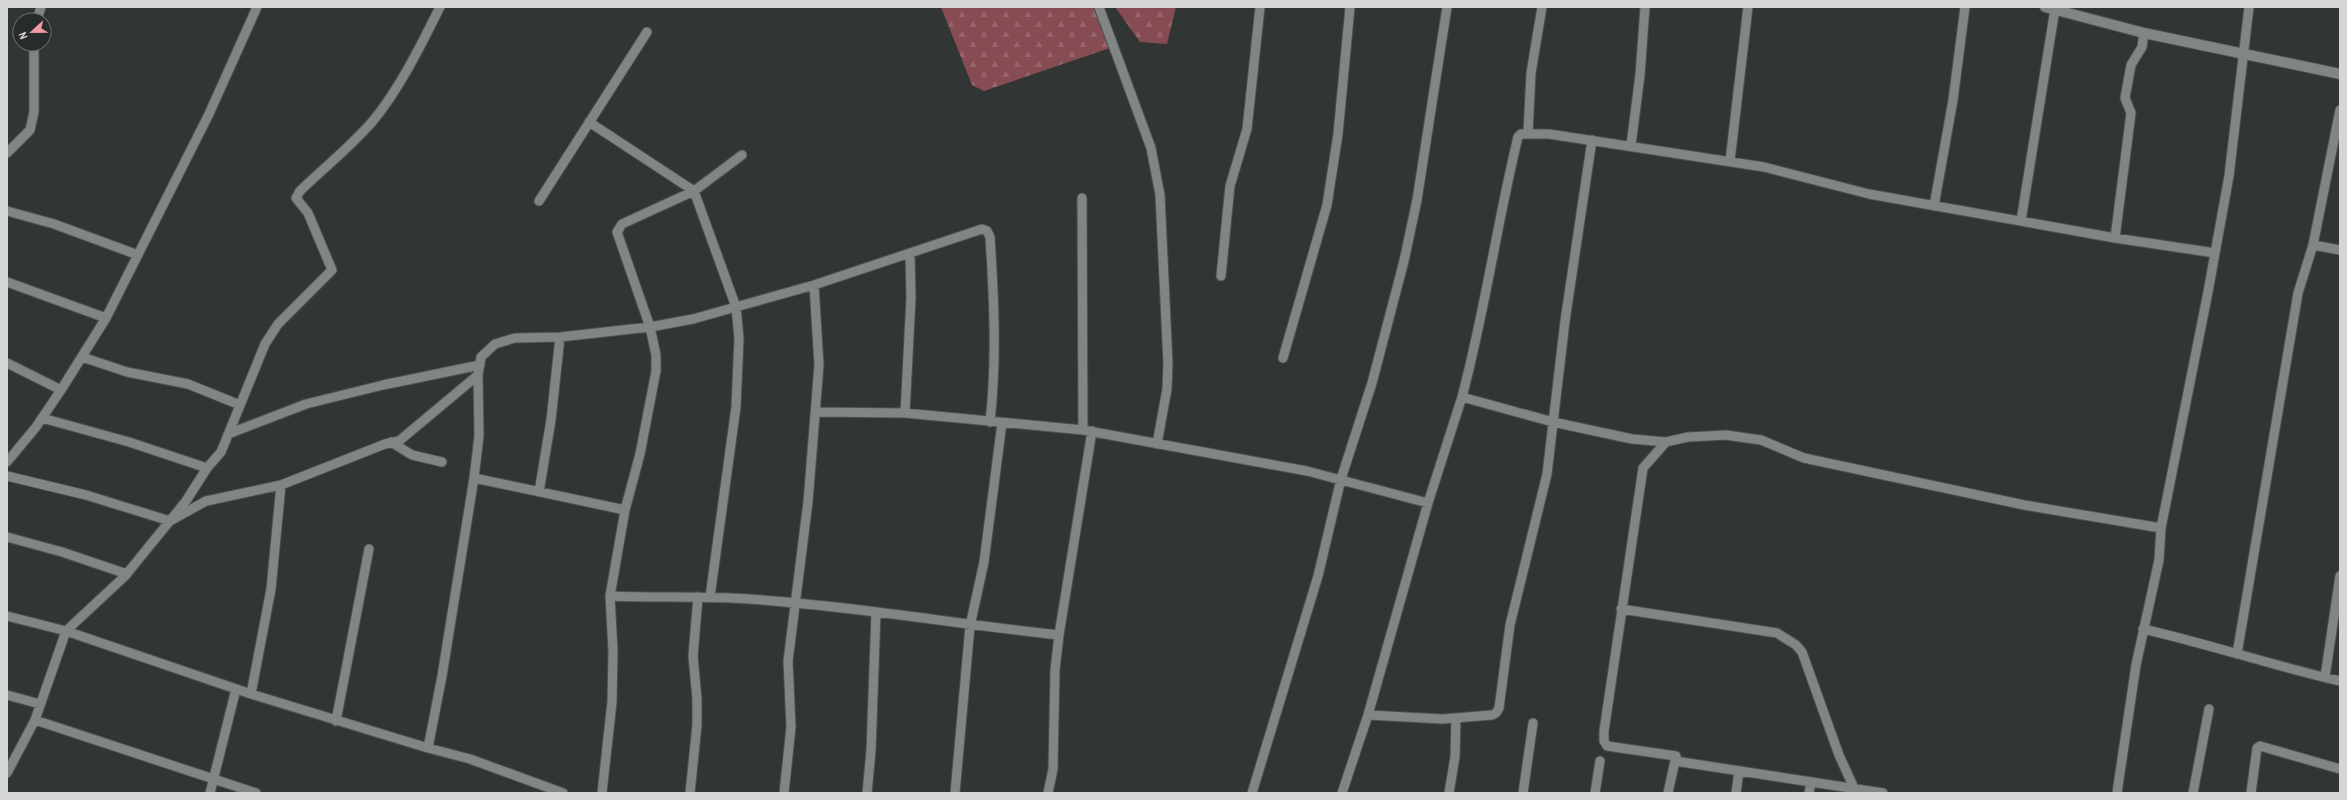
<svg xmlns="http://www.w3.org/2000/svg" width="2347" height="800" font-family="'Archivo Narrow',sans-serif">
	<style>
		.forest { fill: url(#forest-firs) }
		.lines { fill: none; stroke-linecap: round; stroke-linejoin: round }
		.street-casing { stroke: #4d5150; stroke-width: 11 }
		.secondary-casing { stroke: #4d5150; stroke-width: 12 }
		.street { stroke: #818684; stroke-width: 9 }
		.secondary { stroke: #818684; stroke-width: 10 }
	</style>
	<defs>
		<pattern id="forest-firs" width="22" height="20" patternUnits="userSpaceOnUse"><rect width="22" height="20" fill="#854c53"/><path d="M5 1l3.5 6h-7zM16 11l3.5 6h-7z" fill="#95656b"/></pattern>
	</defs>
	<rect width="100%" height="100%" fill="#313534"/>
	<path class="forest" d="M 941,7 L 1094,7 L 1110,48 L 984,91 L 972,85 Z
		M 1115,7 L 1176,7 L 1167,44 L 1140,42 Z"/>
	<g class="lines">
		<defs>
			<path id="street" d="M 1099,7 L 1151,148 L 1160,195 L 1168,363 L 1167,389 L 1157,444
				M 37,20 L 41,7
				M 589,122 L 694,191 L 736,307 L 739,338 L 736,407 L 710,597
				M 1528,133 L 1531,73 L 1542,7
				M 1631,145 L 1640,75 L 1645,7
				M 7,153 L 30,130 L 34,112 L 34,44
				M 1730,161 L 1748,7
				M 1082,198 L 1083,430
				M 539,201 L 647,32
				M 1934,206 L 1953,100 L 1965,7
				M 7,211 L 54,224 L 138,255
				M 2021,221 L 2055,9
				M 2115,238 L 2131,113 L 2125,98 L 2131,65 L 2142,47 L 2144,33
				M 2313,245 L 2340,250
				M 1221,276 L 1230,186 L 1247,129 L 1260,7
				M 7,282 L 106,318
				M 82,357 L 127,372 L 188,384 L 240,405
				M 1283,358 L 1327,205 L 1338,134 L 1350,7
				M 7,363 L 61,390
				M 1462,397 C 1485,311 1497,223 1518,137 L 1521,134 L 1549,134 L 1764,167 L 1869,194 L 2115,238 L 2215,253
				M 816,412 L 905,413 L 1083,430 L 1307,471 L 1428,503
				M 905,413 L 911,298 L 910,253
				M 42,418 L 129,442 L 207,468
				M 228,434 L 306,404 L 383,385 L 480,365
				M 391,442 L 412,455 L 442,462
				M 1666,442 L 1643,468 L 1604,731 L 1604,741 L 1607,746 L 1676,756 L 1668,793
				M 7,462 L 36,427 L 61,390 L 106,318 L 209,114 L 257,7
				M 7,476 L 86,495 L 170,521 L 206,501 L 281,485 L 385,444 L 399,441 L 478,375
				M 474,478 L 625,510
				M 539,492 L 551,420 L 560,337
				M 7,537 L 62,552 L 127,574
				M 610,596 C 656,598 703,596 749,599 C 853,606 956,624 1059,635
				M 1621,609 L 1777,633 L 1796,645 L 1802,652 L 1839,755 L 1854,788
				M 7,616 L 66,631 L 251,694 L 428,748 L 470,759 L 563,793
				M 2143,629 C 2209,644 2274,666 2340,681
				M 2237,654 L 2298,293 L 2313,245 L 2340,110
				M 2325,677 L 2340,576
				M 251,694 L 271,589 L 281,485
				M 7,695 L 40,704
				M 1368,715 L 1443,719 L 1492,715 L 1496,713 L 1499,708 L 1510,625 L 1547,474 L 1565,321 L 1592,140
				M 35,720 L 256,793
				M 336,721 L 369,549
				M 428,748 L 442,676 L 474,478 L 479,436 L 478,375 L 481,357 L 495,344 L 515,338 L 560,337 L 650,327 L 693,319 L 814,285 L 982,229 L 987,231 L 990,237 C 994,299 997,360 990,422
				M 1675,761 L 1883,793
				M 7,773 L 35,720 L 66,631 L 125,576 L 186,501 L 207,468 L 221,452 L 265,344 L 278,324 L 332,270 L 308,213 L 296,198 L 300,191 C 324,168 350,147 372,122 C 399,90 421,45 440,7
				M 210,793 L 236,689
				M 602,793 L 612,702 L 613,651 L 610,596 L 625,510 L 640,454 L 656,371 L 656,355 L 650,327 L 617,232 L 622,224 L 694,191 L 742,155
				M 690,793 L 697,725 L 697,699 L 693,656 L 698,597
				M 784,793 L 791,727 L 788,661 L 808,502 L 819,365 L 814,285
				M 867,793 L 871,751 L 876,612
				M 955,793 L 970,626 L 984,562 L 1002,423
				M 1048,793 L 1053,769 L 1055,670 L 1059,635 L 1092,431
				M 1252,793 L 1318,576 L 1341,479 L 1372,383 L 1404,261 L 1417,200 L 1447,7
				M 1342,793 L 1368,715 L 1428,503 L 1462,397 L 1553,422 L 1632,439 L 1666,442 L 1688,437 L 1726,435 L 1761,440 L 1804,458 L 2024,505 L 2161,528
				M 1449,793 L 1455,757 L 1456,718
				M 1523,793 L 1533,723
				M 1595,793 L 1600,761
				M 1736,793 L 1739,771
				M 1809,793 L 1811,782
				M 2117,793 L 2136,665 L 2159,560 L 2161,528 L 2208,292 L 2229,176 L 2249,7
				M 2193,793 L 2209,709
				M 2251,793 L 2257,748 L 2260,746 L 2340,769"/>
			<path id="secondary" d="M 2045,7 L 2144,33 L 2340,74"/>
		</defs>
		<use href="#street" class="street-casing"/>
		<use href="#secondary" class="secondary-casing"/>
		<use href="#street" class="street"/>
		<use href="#secondary" class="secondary"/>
	</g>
	<rect width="2347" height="800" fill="none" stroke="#d3d6d5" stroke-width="16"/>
	<g transform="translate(32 32) rotate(248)"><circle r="19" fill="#272b2a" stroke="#6c6f6e"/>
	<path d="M0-3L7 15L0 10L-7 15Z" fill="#f49aa4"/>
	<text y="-6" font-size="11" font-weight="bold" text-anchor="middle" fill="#d3d6d5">N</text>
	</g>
</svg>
